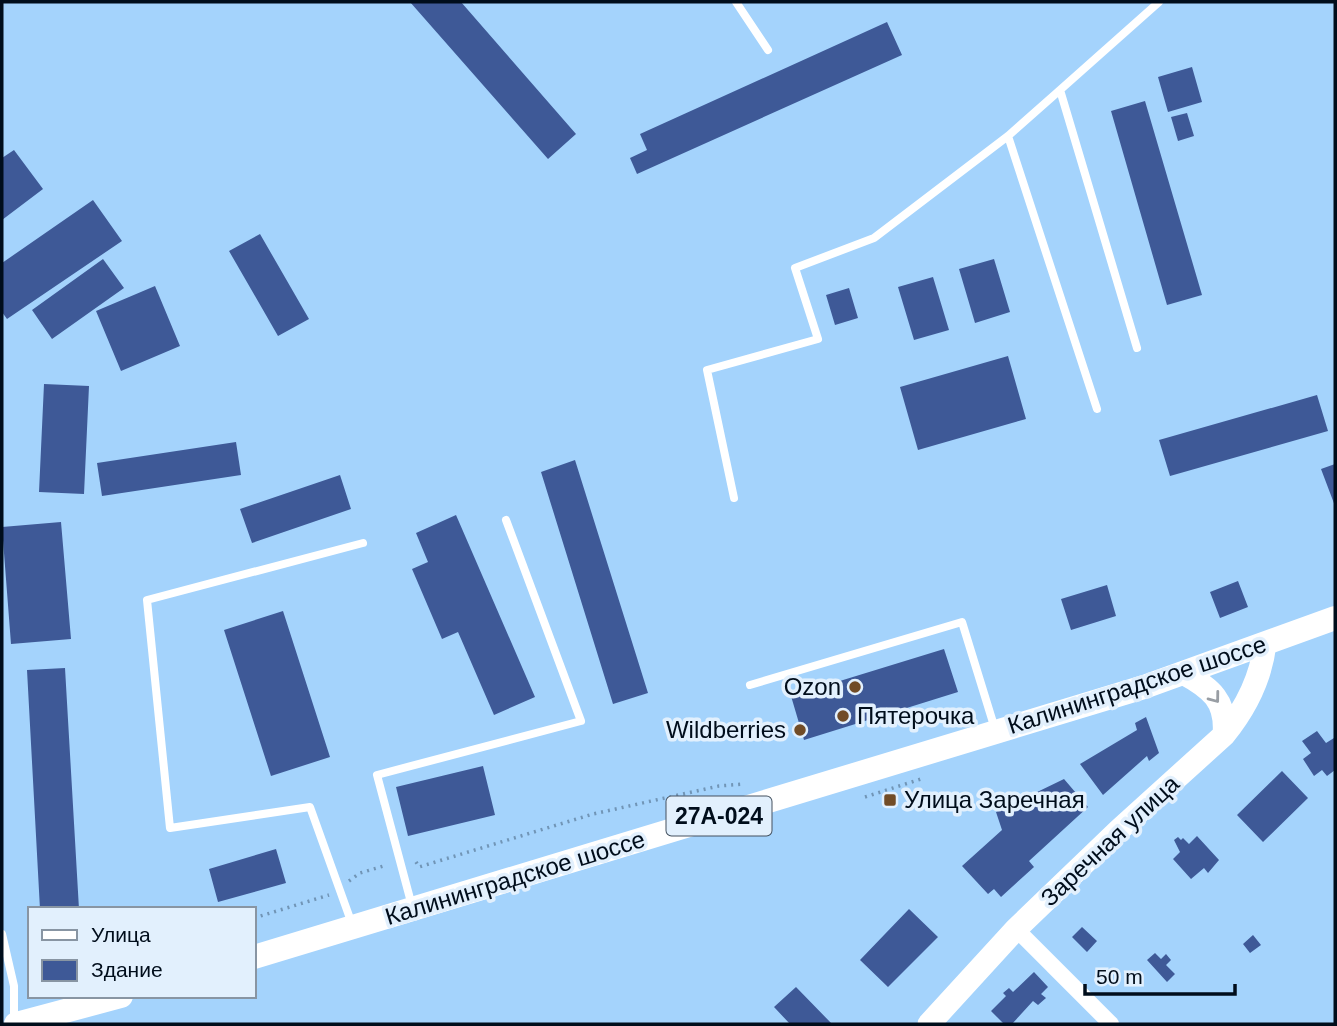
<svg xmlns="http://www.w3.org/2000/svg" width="1337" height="1026" font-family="Helvetica,sans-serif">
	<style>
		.building { fill: #3e5997 }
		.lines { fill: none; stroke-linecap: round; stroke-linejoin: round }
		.path { stroke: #7195b6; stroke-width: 3.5; stroke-dasharray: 2 5; stroke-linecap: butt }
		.lane { stroke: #fff; stroke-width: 8 }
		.street { stroke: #fff; stroke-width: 16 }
		.secondary { stroke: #fff; stroke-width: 23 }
		.primary { stroke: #fff; stroke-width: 24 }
		.oneway { stroke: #999ea4 }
		.poi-dot { fill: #714c27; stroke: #e2f0fd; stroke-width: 2.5 }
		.labels { text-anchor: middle; stroke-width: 7; stroke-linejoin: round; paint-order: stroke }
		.shield { fill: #e2f0fd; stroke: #44515f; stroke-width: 2 }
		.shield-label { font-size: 23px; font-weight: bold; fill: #000d1b }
		.street-label { font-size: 24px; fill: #000d1b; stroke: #e2f0fd }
		.poi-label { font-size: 24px; fill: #000d1b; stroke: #e2f0fd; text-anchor: end }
	</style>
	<rect width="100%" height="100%" fill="#a4d3fc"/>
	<path class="building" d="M 410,2 L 461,2 L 576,134 L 548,159 Z
		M 887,22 L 902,55 L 637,174 L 630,158 L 647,150 L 640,134 Z
		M 1192,67 L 1202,102 L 1168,112 L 1158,77 Z
		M 1145,101 L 1202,295 L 1167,305 L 1111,111 Z
		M 1187,113 L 1194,136 L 1178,141 L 1171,117 Z
		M 14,150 L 43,189 L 2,220 L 2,158 Z
		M 93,200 L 122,241 L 7,319 L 2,312 L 2,263 Z
		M 260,234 L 309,319 L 278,336 L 229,251 Z
		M 103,259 L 124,288 L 52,339 L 32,310 Z
		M 994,259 L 1010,312 L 975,323 L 959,269 Z
		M 933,277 L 949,330 L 914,340 L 898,287 Z
		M 155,286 L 180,346 L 121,371 L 96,311 Z
		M 849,288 L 858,318 L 835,325 L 826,295 Z
		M 1008,356 L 1026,419 L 918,450 L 900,387 Z
		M 44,384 L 89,386 L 84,494 L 39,492 Z
		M 1317,395 L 1328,431 L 1170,476 L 1159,440 Z
		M 236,442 L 241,475 L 102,496 L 97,463 Z
		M 575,460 L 648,693 L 613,704 L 541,472 Z
		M 1335,464 L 1335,506 L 1321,469 Z
		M 340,475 L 351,509 L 252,543 L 240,509 Z
		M 456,515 L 535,697 L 494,715 L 458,632 L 442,639 L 412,569 L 428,562 L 416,533 Z
		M 61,522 L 71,639 L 11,644 L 2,527 Z
		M 1238,581 L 1248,607 L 1220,618 L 1210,592 Z
		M 1107,585 L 1116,616 L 1071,630 L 1061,599 Z
		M 283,611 L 330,757 L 271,776 L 224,630 Z
		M 944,649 L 958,692 L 804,740 L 791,696 Z
		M 65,668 L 79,909 L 40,909 L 27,670 Z
		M 1146,717 L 1159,753 L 1149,761 L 1147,756 L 1103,795 L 1080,764 L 1137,730 L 1135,723 Z
		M 1317,731 L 1326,743 L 1334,738 L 1335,740 L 1335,770 L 1327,776 L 1322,770 L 1314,776 L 1303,759 L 1311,753 L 1302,741 Z
		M 483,766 L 495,815 L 408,836 L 396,787 Z
		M 1282,771 L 1308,798 L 1263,842 L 1237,815 Z
		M 1064,779 L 1088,807 L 1029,861 L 1034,867 L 1001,897 L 994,889 L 988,894 L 962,866 L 1002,830 L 996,812 Z
		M 1197,836 L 1219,860 L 1208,873 L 1204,868 L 1191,879 L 1173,859 L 1180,852 L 1174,840 L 1178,837 L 1181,840 L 1183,838 L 1189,844 Z
		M 276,849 L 286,883 L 218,902 L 209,869 Z
		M 909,909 L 938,937 L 888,987 L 860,960 Z
		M 1082,927 L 1097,941 L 1087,952 L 1072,937 Z
		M 1253,935 L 1261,945 L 1250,953 L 1243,944 Z
		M 1155,953 L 1161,959 L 1166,954 L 1171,960 L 1166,965 L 1175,974 L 1167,982 L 1147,960 Z
		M 1034,972 L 1048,987 L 1041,994 L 1046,998 L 1038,1005 L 1033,1001 L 1012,1024 L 1004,1024 L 991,1011 L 1006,996 L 1003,993 L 1009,988 L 1013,992 Z
		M 796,987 L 832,1024 L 790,1024 L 774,1007 Z"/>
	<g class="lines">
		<path class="path" d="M 865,797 L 921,779
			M 416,862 L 419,867 L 593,814 L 719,786 L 744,784
			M 349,881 L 360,873 L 387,865
			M 254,918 L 329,895"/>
		<path class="lane" d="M 736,2 L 768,50
			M 1008,136 L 1097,409
			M 1137,348 L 1060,90 L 1159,2
			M 734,498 L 707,370 L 818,339 L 795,268 L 874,238 L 1008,136 L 1060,90
			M 750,685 L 962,622 L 995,729
			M 412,906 L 377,775 L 581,721 L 506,520
			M 352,924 L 310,807 L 170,828 L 147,600 L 363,543
			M 2,934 L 14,986 L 14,1021"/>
		<path class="street" d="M 1016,929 L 1111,1024"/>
		<path class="secondary" d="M 1183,673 C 1211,688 1227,701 1224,735
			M 929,1024 L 1016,929 L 1119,830 L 1224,735 C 1246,708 1261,678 1265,644"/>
		<path class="primary" d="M 254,957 L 1144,687 L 1335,618
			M 16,1024 L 121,996"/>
	</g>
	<defs><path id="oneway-chevron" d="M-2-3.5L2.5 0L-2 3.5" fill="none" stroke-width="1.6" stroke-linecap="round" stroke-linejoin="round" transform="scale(1.75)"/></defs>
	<use class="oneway" href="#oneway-chevron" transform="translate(1215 698) rotate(53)"/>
	<g class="poi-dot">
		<circle cx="855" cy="687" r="7"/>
		<circle cx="843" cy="716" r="7"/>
		<circle cx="800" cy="730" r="7"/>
		<rect x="883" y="793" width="14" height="14" rx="3.5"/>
	</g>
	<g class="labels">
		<rect class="shield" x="666.5" y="796.5" width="105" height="39" rx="5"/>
		<g class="shield-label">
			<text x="719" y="824">27А-024</text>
		</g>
		<g class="street-label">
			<text transform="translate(1137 685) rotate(-18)" y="8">Калининградское шоссе</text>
			<text transform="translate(1110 841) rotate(-43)" y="8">Заречная улица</text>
			<text transform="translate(515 878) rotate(-17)" y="8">Калининградское шоссе</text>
		</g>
		<g class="poi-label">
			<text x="841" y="695">Ozon</text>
			<text x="857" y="724" text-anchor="start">Пятерочка</text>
			<text x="786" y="738">Wildberries</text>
			<text x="904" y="808" text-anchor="start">Улица Заречная</text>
		</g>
	</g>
	<rect width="1337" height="1026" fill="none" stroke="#000d1b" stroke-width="7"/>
	<rect x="28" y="907" width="228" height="91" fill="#e2f0fd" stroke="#8895a3" stroke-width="2"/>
	<rect x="42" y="930" width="35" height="10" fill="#ffffff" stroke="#8895a3" stroke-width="2"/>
	<text x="91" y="942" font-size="21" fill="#000d1b">Улица</text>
	<rect x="42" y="960" width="35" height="21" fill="#3e5997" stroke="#8895a3" stroke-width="2"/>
	<text x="91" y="977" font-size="21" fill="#000d1b">Здание</text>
	<path d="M1085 984v10h150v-10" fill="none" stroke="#000d1b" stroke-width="3.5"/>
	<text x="1096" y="984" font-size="21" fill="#000d1b" stroke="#e2f0fd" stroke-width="5" paint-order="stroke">50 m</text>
</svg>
